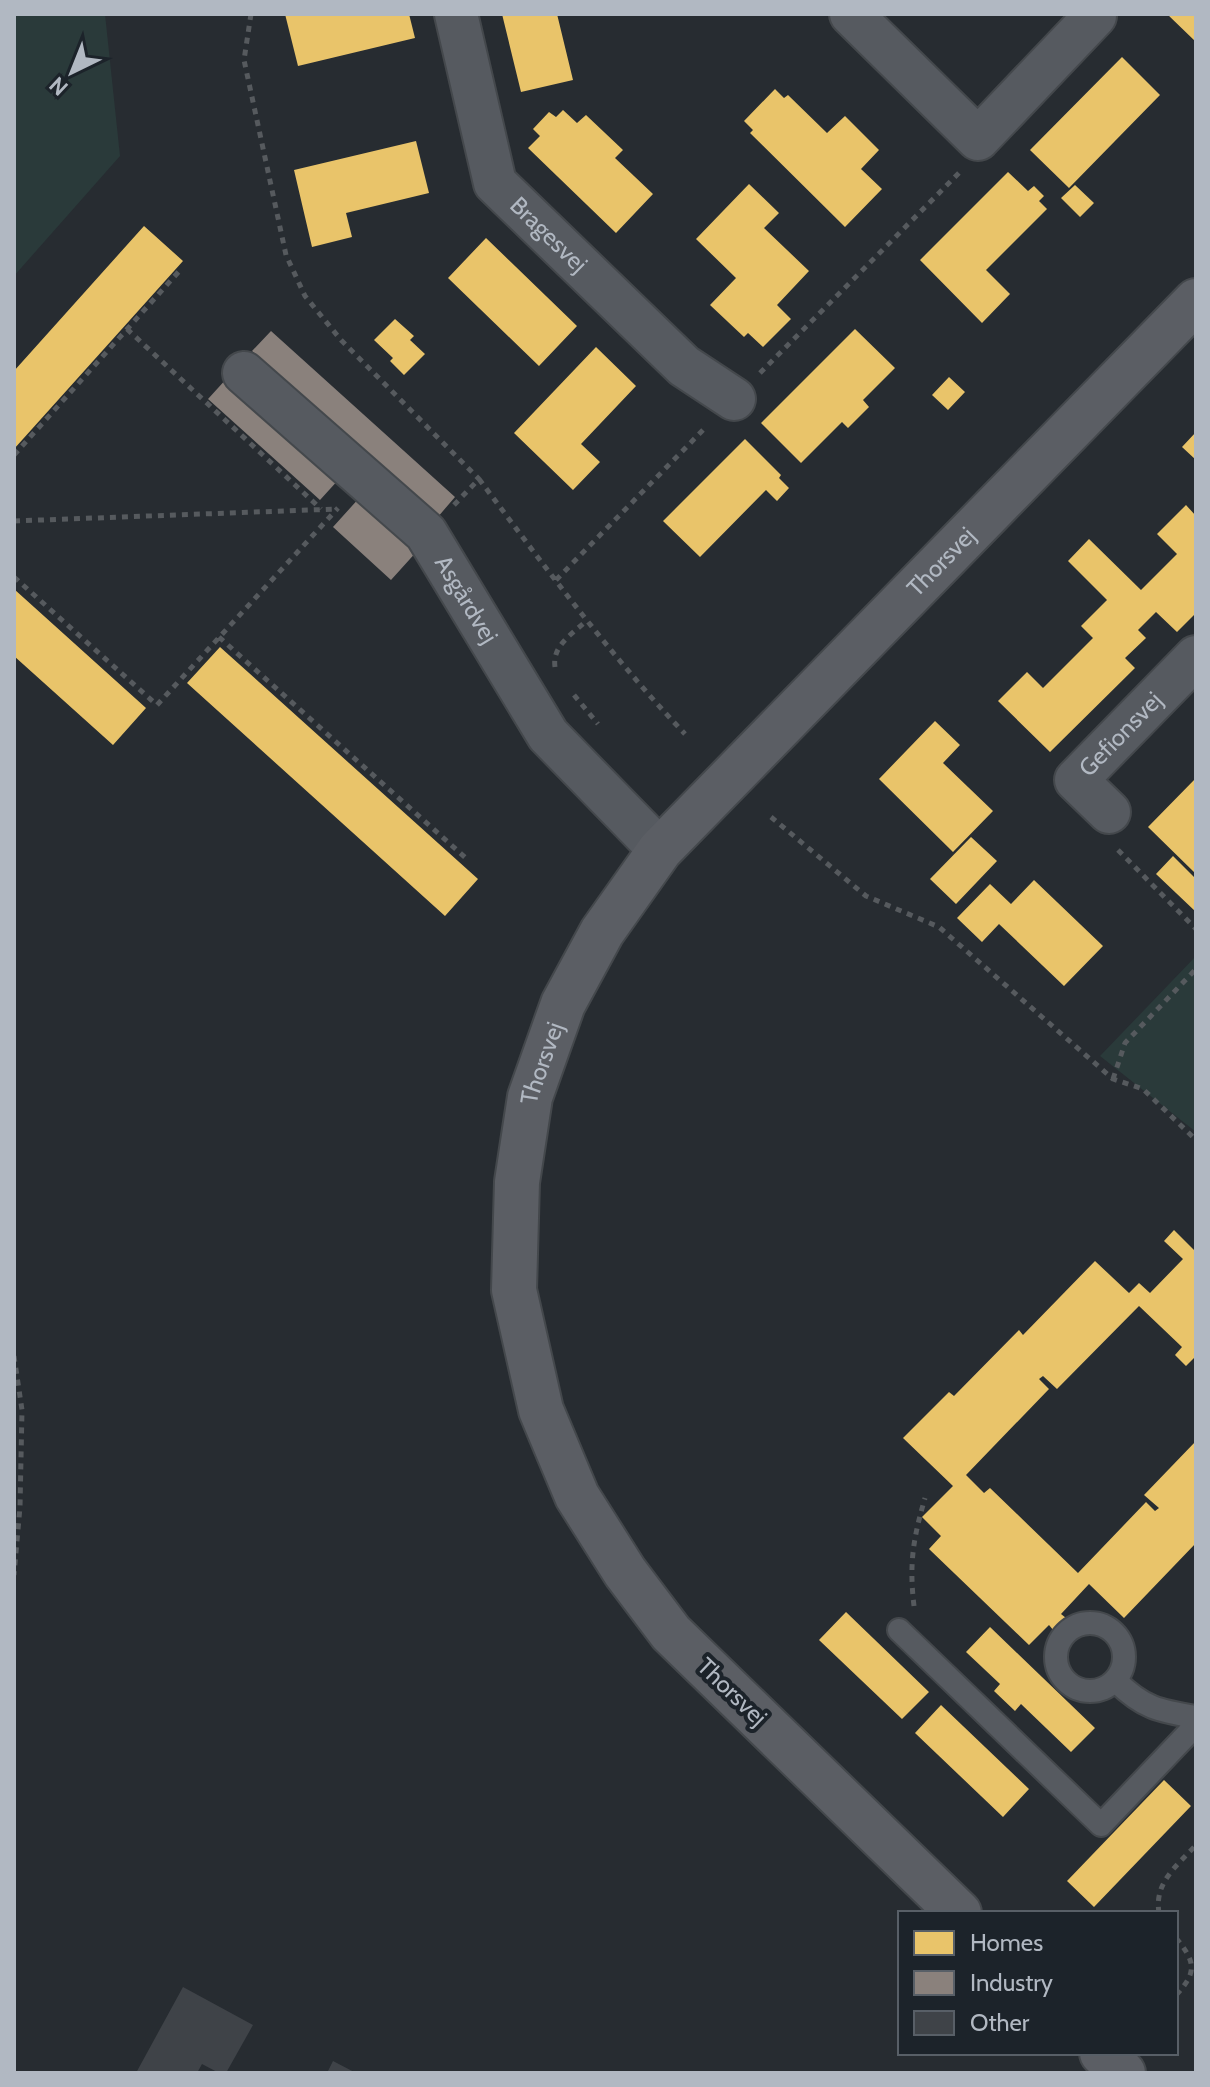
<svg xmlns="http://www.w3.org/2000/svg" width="1210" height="2087" font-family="Cabin,sans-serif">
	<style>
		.green { fill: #2a3a3a }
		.homes { fill: #e9c46a }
		.industry { fill: #8a817c }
		.building { fill: #3f4348 }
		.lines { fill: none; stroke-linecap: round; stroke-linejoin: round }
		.lane-casing { stroke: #44484c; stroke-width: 26 }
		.street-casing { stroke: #44484c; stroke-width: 46 }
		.secondary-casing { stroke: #44484c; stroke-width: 48 }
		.path { stroke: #565a5e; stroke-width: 5; stroke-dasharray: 6 6; stroke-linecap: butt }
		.lane { stroke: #565a60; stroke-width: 22 }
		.street { stroke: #565a60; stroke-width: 42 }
		.secondary { stroke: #5b5e64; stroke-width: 44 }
		.labels { text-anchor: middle; stroke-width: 8; stroke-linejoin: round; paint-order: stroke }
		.street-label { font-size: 24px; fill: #b1b8c2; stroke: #1c232a }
	</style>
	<rect width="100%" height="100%" fill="#272c31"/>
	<path class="green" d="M 14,14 L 105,14 L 120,156 L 14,276 Z
		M 1196,956 L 1196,1132 L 1100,1056 Z"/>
	<path class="homes" d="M 285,14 L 409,14 L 415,38 L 298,66 Z
		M 502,14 L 557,14 L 573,80 L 521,92 Z
		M 1167,14 L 1196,14 L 1196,42 Z
		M 1122,57 L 1160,95 L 1069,188 L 1030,150 Z
		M 775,89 L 784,98 L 788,95 L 827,133 L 845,116 L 879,150 L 861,169 L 882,189 L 845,227 L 750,133 L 753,130 L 744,121 Z
		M 563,110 L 577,123 L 586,115 L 623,150 L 615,158 L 653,194 L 616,233 L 528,148 L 540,136 L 533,129 L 549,112 L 556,117 Z
		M 416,141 L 429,193 L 346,213 L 352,237 L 312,247 L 294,170 Z
		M 1008,172 L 1028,191 L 1034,186 L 1044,196 L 1039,201 L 1047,209 L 986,270 L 1010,294 L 982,323 L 920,260 Z
		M 749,184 L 779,213 L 764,228 L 809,271 L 777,305 L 791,319 L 763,347 L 748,333 L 744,337 L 710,305 L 736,278 L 696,239 Z
		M 1075,185 L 1094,203 L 1080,217 L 1061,198 Z
		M 144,226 L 183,261 L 14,449 L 14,371 Z
		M 486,238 L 577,326 L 539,366 L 448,278 Z
		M 395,319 L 414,336 L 410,340 L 425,354 L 404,375 L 390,361 L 393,358 L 374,340 Z
		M 855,329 L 895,368 L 863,400 L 869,407 L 848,428 L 842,422 L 801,463 L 761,423 Z
		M 596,347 L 636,386 L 581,444 L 600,462 L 573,490 L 514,433 Z
		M 949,377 L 965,392 L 948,410 L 932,395 Z
		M 1196,432 L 1196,460 L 1182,447 Z
		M 745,439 L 781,475 L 779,478 L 789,488 L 777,501 L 766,490 L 700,557 L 663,521 Z
		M 1186,505 L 1196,516 L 1196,613 L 1177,632 L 1156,612 L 1138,630 L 1146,638 L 1125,658 L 1135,668 L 1050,752 L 998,701 L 1027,672 L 1043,688 L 1093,638 L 1081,626 L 1107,600 L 1068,561 L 1089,539 L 1141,590 L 1177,554 L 1157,534 Z
		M 14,589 L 146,708 L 113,745 L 14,656 Z
		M 220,647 L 478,879 L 445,916 L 187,683 Z
		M 935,721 L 960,745 L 943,763 L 993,811 L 953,852 L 879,779 Z
		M 1196,778 L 1196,874 L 1148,827 Z
		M 971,837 L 997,861 L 956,904 L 930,879 Z
		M 1173,856 L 1196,879 L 1196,912 L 1156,874 Z
		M 1034,880 L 1103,946 L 1064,986 L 999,924 L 982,942 L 957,918 L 990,884 L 1011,904 Z
		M 1174,1230 L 1196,1252 L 1196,1360 L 1194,1358 L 1186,1366 L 1175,1355 L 1182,1347 L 1139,1306 L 1057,1389 L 1043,1376 L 1039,1379 L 1049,1389 L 966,1475 L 984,1493 L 990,1488 L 1078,1573 L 1146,1502 L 1155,1511 L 1159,1508 L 1144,1495 L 1196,1441 L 1196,1543 L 1124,1618 L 1089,1584 L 1061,1614 L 1066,1618 L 1054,1631 L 1049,1625 L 1029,1645 L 929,1549 L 941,1536 L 922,1517 L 953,1486 L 903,1438 L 949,1392 L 954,1396 L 1019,1330 L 1023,1335 L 1095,1261 L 1129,1293 L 1139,1283 L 1150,1293 L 1183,1259 L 1164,1241 Z
		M 846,1612 L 929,1692 L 902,1719 L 819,1640 Z
		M 990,1627 L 1095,1728 L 1071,1752 L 1021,1704 L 1015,1711 L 994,1691 L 1000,1684 L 966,1652 Z
		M 941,1705 L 1029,1789 L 1003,1817 L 915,1733 Z
		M 1164,1780 L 1191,1806 L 1094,1907 L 1067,1881 Z"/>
	<path class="industry" d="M 271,331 L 455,497 L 437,518 L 252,351 Z
		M 228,377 L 340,478 L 320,500 L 208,399 Z
		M 361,496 L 419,549 L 391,580 L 333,527 Z"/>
	<path class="building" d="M 183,1987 L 253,2025 L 226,2073 L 219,2073 L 202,2064 L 197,2073 L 136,2073 Z
		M 333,2061 L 356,2073 L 327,2073 Z"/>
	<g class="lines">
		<defs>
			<path id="lane" d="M1056 1657a34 34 0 1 1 68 0a34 34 0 1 1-68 0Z
				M 899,1630 L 1101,1825 L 1196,1725
				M 1116,1681 C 1143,1708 1159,1711 1196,1717"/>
			<g id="street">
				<path id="s1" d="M 456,14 L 495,183 L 684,366 L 734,399"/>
				<path d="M 851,14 L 978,139 L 1095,16"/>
				<path id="s2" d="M 244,373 L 426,533 L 548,735 L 660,850"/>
				<path id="s3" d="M 1109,812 L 1076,780 L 1196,657"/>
			</g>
			<g id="secondary">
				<path id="s4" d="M 959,1913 L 671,1633 L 625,1572 L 577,1496 L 541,1410 L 514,1290 L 517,1182 L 530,1097 L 563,1004 L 602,932 L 660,850 L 1196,301"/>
				<path d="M 1102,2053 L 1123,2073"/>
			</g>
		</defs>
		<use href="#lane" class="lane-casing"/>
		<use href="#street" class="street-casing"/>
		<use href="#secondary" class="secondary-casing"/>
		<path class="path" d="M 251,14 L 244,60 L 286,255 L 305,296 L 341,340 L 479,479
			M 127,329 L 321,509
			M 760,373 L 959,173
			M 14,455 L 182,268
			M 454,505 L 479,479 C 545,567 609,654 685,734
			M 14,521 L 337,509
			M 14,577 L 157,705 L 338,508
			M 556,580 L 705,428
			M 219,637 L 469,861
			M 555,667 C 552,646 571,635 586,621
			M 574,695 L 598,724
			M 771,817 L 866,896 L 939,927 L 1113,1079 L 1143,1089 L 1196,1140
			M 1118,850 L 1196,929
			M 1113,1079 L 1125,1043 L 1196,969
			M 14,1356 L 22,1410 L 20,1507 L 14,1575
			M 914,1606 C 909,1564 913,1539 925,1498
			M 1159,1913 C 1154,1882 1177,1866 1196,1845
			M 1176,1938 C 1195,1961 1198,1972 1176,1995"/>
		<use href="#lane" class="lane"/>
		<use href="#street" class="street"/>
		<use href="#secondary" class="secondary"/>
	</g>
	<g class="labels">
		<g class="street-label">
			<text dy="8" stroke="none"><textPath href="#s1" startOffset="248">Bragesvej</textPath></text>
			<text dy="8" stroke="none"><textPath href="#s4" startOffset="1662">Thorsvej</textPath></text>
			<text dy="8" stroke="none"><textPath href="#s2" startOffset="320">Asgårdvej</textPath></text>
			<text dy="8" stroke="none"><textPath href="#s3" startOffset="110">Gefionsvej</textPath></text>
			<text dy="8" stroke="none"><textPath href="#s4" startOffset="1014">Thorsvej</textPath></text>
			<text transform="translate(732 1692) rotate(44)" y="8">Thorsvej</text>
		</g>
	</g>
	<rect width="1210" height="2087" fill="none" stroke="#b1b8c2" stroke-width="32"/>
	<rect x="898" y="1911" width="280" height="144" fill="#1c232a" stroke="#585f67" stroke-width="2"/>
	<rect x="914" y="1931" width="40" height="24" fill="#e9c46a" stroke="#585f67" stroke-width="2"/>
	<text x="970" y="1951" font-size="24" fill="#b1b8c2">Homes</text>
	<rect x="914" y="1971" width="40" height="24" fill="#8a817c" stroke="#585f67" stroke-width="2"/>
	<text x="970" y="1991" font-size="24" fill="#b1b8c2">Industry</text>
	<rect x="914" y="2011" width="40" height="24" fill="#3f4348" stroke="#585f67" stroke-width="2"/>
	<text x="970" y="2031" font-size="24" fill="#b1b8c2">Other</text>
	<g transform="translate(72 72) rotate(223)" stroke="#1c232a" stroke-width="6" paint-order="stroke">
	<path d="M0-6L14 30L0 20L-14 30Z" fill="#b1b8c2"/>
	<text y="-12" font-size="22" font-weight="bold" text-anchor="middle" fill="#b1b8c2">N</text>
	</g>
</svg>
